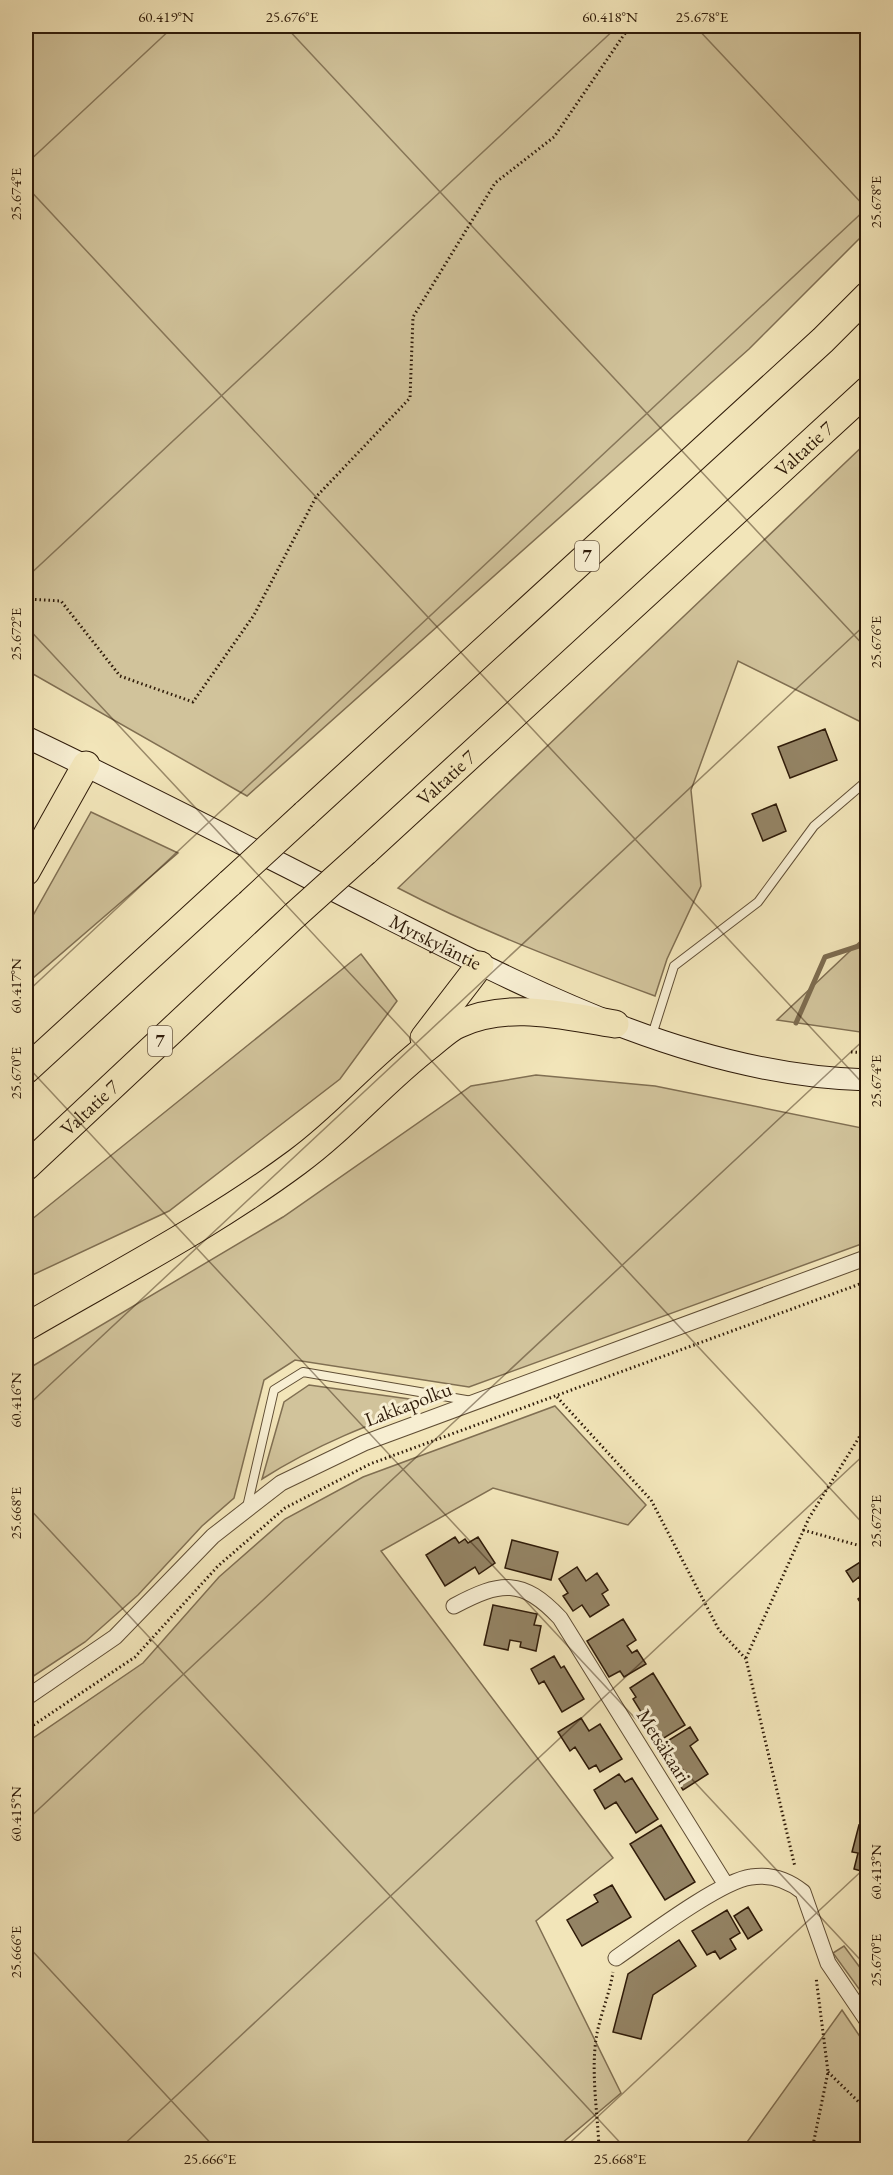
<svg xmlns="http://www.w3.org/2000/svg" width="893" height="2175" font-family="'EB Garamond',serif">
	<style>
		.green { fill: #d1c39b; stroke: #806f52; stroke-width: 1.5 }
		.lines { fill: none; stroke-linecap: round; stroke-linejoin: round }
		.stream { stroke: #7c6b4f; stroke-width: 5 }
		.building { fill: #948465; stroke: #2f1b09; stroke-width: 1.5 }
		.lane-casing { stroke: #604e35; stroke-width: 10 }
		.street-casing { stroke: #604e35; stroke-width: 17 }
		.secondary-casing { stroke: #2f1b09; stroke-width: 23 }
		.highway-casing { stroke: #2f1b09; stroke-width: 29 }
		.path { stroke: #2f1b09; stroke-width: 3; stroke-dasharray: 1.5 3; stroke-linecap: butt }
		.lane { stroke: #f7eed2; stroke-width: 8 }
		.street { stroke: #f7eed2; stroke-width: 15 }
		.secondary { stroke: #f7eed2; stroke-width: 21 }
		.highway { stroke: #f2e5b9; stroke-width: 27 }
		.highway-bridge-casing { stroke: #2f1b09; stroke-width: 29; stroke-linecap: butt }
		.highway-bridge { stroke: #f2e5b9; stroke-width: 27 }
		.ticks { fill: none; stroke: #2f1b09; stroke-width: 1.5; stroke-opacity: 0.45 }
		.labels { text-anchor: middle; stroke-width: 6; stroke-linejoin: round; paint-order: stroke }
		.shield { fill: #f7eed2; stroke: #6b5a45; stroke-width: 1.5 }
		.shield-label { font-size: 18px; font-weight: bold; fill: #2f1b09 }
		.street-label { font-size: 20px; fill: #2f1b09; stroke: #f7eed2 }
		.neatline { fill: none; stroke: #2f1b09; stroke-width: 2 }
		.ticks-label { font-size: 15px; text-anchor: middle; fill: #2f1b09 }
	</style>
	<rect width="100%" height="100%" fill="#f2e5b9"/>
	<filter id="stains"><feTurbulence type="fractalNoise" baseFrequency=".00333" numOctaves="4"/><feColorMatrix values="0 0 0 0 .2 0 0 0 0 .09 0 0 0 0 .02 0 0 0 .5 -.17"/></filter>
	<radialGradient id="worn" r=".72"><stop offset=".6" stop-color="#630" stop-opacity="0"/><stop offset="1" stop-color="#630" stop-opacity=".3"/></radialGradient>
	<path class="green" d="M 26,26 L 867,26 L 867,231 L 749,349 L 247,796 L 26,670 Z
		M 867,442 L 867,725 L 738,661 L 691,790 L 701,886 L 667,959 L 655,996 C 568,964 480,931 398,888 Z
		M 26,772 L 30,775 L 33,803 L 26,814 Z
		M 91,812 L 178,853 L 26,984 L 26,928 Z
		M 867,935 L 867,1033 L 777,1020 Z
		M 361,954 L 397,1001 L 340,1079 L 169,1211 L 26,1278 L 26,1224 Z
		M 536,1075 L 655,1086 L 867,1129 L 867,1242 L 469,1387 L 295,1360 L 264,1380 L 234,1498 L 202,1526 L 138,1595 L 85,1642 L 26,1681 L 26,1370 L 283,1217 L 471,1086 Z
		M 309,1385 L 431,1402 C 370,1424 317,1444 262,1479 L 284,1402 Z
		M 555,1406 L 646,1505 L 628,1525 L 493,1488 L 381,1551 L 613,1858 L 536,1921 L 621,2093 L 555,2149 L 26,2149 L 26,1743 L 143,1663 L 219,1577 L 285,1519 L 363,1477 Z
		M 844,1946 L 867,1977 L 867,2000 L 833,1953 Z
		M 842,2010 L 867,2047 L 867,2149 L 742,2149 Z"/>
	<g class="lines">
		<path class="stream" d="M 796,1023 L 825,957 L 868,943"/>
	</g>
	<path class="building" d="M 825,729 L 837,760 L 790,778 L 778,747 Z
		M 776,804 L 786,831 L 763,841 L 752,814 Z
		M 455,1537 L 459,1543 L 465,1539 L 468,1543 L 478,1537 L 495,1563 L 479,1574 L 475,1567 L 445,1586 L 426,1555 Z
		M 512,1540 L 558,1552 L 551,1580 L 505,1568 Z
		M 868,1557 L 868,1590 L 859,1577 L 853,1582 L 846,1571 Z
		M 577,1567 L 586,1581 L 597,1573 L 608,1590 L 602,1594 L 609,1605 L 590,1617 L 582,1605 L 573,1611 L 563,1596 L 568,1593 L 559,1579 Z
		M 868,1592 L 868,1614 L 858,1599 Z
		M 493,1605 L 537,1614 L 534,1625 L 541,1626 L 536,1651 L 520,1647 L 521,1642 L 510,1640 L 508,1650 L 484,1645 Z
		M 623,1619 L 636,1640 L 627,1646 L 632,1653 L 637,1650 L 646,1664 L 624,1677 L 620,1671 L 609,1677 L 587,1641 Z
		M 554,1656 L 561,1668 L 564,1666 L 584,1699 L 562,1712 L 544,1681 L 539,1684 L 531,1669 Z
		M 653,1673 L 685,1725 L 659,1741 L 633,1699 L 636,1697 L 630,1688 Z
		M 581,1718 L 589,1731 L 600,1724 L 622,1759 L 600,1772 L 596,1765 L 589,1769 L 575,1747 L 570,1751 L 558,1732 Z
		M 690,1727 L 698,1740 L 690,1746 L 708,1774 L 683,1790 L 661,1756 L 667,1753 L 661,1745 Z
		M 619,1774 L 625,1782 L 632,1778 L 658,1819 L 636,1833 L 616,1802 L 605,1809 L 594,1790 Z
		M 868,1801 L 868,1819 L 863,1818 Z
		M 661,1825 L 695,1882 L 665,1900 L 630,1844 Z
		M 859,1825 L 868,1828 L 868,1873 L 854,1869 L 858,1853 L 852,1852 Z
		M 612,1885 L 631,1917 L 582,1946 L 567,1920 L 598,1902 L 594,1895 Z
		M 748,1907 L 762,1930 L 748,1939 L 734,1916 Z
		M 727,1910 L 740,1933 L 730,1939 L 736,1949 L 720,1959 L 715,1951 L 707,1955 L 692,1931 Z
		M 679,1940 L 696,1966 L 653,1995 L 641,2039 L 613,2032 L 628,1974 Z"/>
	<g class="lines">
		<defs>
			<path id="lane" d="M 652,1035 L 674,966 L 758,902 L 814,826 L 863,784
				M 247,1507 L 274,1390 L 303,1372 L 472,1401"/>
			<path id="street" d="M 454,1606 C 501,1581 522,1578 560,1618 L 726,1885
				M 26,1698 L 115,1637 L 213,1536 L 281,1483 L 364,1443 L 868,1257
				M 616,1958 C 645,1938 720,1881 751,1877 C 770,1874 788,1880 803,1892 L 828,1963 L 868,2022"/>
			<g id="secondary">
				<path id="s1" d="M 26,737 C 146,794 265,856 384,916 C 535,992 695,1076 868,1080"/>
			</g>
			<g id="highway">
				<path d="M 305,814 L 823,340 L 868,295"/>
				<path id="s2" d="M 365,852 L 868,390"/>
				<path d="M 26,872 L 86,765"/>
				<path d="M 424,1038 L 480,965"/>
				<path d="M 26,1070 L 230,883"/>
				<path id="s3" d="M 26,1167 L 295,915"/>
				<path d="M 26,1327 C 117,1274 212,1225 297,1162 C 345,1127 383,1081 430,1045 C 439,1038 449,1028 459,1024 C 509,1001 563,1016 615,1024"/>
			</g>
		</defs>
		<use href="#lane" class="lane-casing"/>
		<use href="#street" class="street-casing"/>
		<use href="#secondary" class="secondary-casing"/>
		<use href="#highway" class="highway-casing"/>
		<path class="path" d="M 26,599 L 61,601 L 120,676 L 193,702 L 254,615 L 316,497 L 410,398 L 413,317 L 495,183 L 554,137 L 630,26
			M 851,1052 L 868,1053
			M 557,1397 L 651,1500 L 719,1630 L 746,1659 L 795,1867
			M 803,1530 L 868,1548
			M 746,1658 L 809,1518 L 868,1423
			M 26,1730 L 135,1657 L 218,1566 L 285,1508 L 370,1464 L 868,1281
			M 828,2072 L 868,2111
			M 599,2150 C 598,2117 592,2081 595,2048 C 597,2021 609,1998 613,1972
			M 812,2150 L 828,2072 L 816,1977"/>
		<use href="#lane" class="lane"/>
		<use href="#street" class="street"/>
		<use href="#secondary" class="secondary"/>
		<use href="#highway" class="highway"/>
		<defs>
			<path id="highway-bridge" d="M 230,883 L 305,814
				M 295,915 L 365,852"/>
		</defs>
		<use href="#highway-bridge" class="highway-bridge-casing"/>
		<use href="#highway-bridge" class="highway-bridge"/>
	</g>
	<path class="ticks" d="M 285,26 L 868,650M 695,26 L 868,210M 26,164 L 174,26M 26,186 L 868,1089M 26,578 L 618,26M 26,626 L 868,1529M 26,993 L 868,207M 26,1065 L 868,1968M 26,1407 L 868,622M 26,1505 L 627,2150M 26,1821 L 868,1036M 26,1944 L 217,2150M 118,2150 L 868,1451M 562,2150 L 868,1865"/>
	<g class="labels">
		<g class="shield">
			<rect x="575" y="541" width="24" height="30" rx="4.5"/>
			<rect x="148" y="1026" width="24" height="30" rx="4.5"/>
		</g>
		<g class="shield-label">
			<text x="587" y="562">7</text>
			<text x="160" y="1047">7</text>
		</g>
		<g class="street-label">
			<text dy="7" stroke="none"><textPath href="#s2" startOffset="596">Valtatie 7</textPath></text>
			<text dy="7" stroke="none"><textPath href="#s2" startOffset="110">Valtatie 7</textPath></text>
			<text dy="7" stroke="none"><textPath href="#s1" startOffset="458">Myrskyläntie</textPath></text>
			<text dy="7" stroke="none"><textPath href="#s3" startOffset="87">Valtatie 7</textPath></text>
			<text transform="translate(408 1404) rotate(-21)" y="7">Lakkapolku</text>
			<text transform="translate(664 1746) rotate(58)" y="7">Metsäkaari</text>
		</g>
	</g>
	<rect width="893" height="2175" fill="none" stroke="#f2e5b9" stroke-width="66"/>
	<rect x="33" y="33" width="827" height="2109" class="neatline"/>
	<g class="ticks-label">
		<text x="166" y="22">60.419°N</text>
		<text x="292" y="22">25.676°E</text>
		<text x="610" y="22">60.418°N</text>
		<text x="702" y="22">25.678°E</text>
		<text transform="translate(16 194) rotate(-90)" y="5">25.674°E</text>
		<text transform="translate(876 202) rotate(-90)" y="5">25.678°E</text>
		<text transform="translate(16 634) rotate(-90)" y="5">25.672°E</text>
		<text transform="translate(876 642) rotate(-90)" y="5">25.676°E</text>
		<text transform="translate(16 986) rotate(-90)" y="5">60.417°N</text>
		<text transform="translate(16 1073) rotate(-90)" y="5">25.670°E</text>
		<text transform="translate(876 1081) rotate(-90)" y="5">25.674°E</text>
		<text transform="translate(16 1400) rotate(-90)" y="5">60.416°N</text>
		<text transform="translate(16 1513) rotate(-90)" y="5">25.668°E</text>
		<text transform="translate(876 1521) rotate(-90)" y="5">25.672°E</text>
		<text transform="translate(16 1814) rotate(-90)" y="5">60.415°N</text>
		<text transform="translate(876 1872) rotate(-90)" y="5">60.413°N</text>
		<text transform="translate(16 1952) rotate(-90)" y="5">25.666°E</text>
		<text transform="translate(876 1960) rotate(-90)" y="5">25.670°E</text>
		<text x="210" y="2164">25.666°E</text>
		<text x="620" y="2164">25.668°E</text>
	</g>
	<rect width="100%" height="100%" filter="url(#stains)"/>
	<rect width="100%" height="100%" fill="url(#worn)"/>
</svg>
